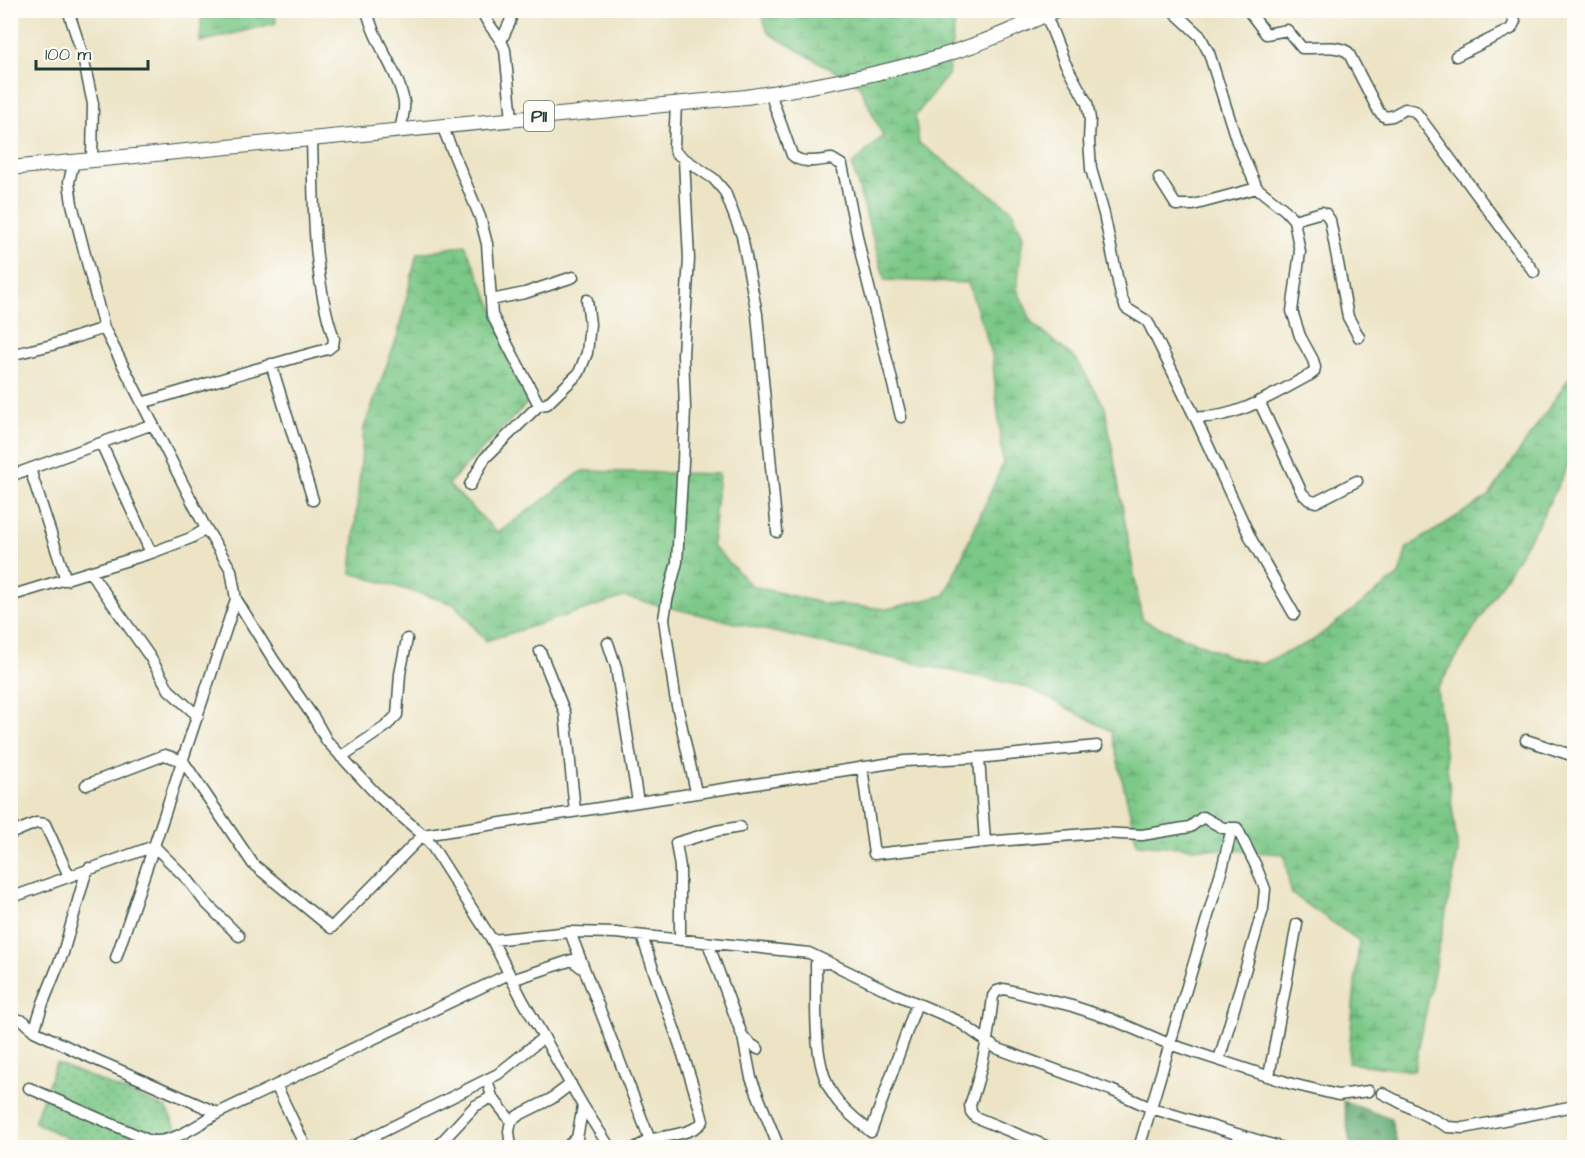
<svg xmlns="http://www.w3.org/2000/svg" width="1585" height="1158" font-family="'Architects Daughter',sans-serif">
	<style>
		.grass { fill: url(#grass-dots); stroke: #4d825e; stroke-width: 1.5 }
		.forest { fill: url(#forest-firs); stroke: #427454; stroke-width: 1.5 }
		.wetland { fill: url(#wetland-marsh); stroke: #4d825e; stroke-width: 1.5 }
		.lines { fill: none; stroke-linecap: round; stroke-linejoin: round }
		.minor-casing { stroke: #3e564a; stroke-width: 13 }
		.major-casing { stroke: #3e564a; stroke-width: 16 }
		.minor { stroke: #fff; stroke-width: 10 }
		.major { stroke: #fff; stroke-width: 14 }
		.labels { text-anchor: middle; stroke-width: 4.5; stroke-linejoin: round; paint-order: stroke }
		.shield { fill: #fdfcf7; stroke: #62766e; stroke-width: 1.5 }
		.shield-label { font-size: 18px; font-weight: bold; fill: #1f3d34 }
	</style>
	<defs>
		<pattern id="grass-dots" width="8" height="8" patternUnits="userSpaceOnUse" patternTransform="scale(1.5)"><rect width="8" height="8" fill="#7bc887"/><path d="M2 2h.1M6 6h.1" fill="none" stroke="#64a46f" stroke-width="1.8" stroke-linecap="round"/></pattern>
		<pattern id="forest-firs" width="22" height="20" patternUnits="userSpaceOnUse" patternTransform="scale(1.5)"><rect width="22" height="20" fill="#64ac74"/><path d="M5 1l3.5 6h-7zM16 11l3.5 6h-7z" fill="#528d60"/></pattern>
		<pattern id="wetland-marsh" width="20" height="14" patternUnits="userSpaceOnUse" patternTransform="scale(1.5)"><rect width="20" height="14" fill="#7bc887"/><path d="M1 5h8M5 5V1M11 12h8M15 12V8" fill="none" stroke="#64a46f"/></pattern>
	</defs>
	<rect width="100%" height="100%" fill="#fdfcf7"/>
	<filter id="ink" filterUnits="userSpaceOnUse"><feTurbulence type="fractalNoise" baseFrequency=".0167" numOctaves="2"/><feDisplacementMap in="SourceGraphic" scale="12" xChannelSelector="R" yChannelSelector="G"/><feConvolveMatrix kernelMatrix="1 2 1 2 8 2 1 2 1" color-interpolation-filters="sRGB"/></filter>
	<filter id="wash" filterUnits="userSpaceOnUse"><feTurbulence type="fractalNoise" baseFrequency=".008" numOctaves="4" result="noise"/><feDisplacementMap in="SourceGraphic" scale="24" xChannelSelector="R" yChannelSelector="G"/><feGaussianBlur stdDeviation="1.35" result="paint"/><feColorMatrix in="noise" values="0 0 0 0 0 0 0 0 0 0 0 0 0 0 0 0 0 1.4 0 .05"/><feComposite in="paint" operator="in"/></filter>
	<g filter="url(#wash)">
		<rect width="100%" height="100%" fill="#ede4c6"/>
		<path class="grass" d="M 56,1063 L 166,1108 L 186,1147 L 85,1147 L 34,1122 Z"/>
		<path class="forest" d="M 1343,1101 L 1391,1119 L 1398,1147 L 1351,1147 Z"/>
		<path class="wetland" d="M 202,11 L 275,11 L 276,23 L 200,42 Z
			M 761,11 L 956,11 L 948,75 L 915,116 L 919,143 L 1012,210 L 1023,236 L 1017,289 L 1033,324 L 1077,360 L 1105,407 L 1142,620 L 1234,658 L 1261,664 L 1312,641 L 1399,575 L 1407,548 L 1489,496 L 1574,371 L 1574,453 L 1540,521 L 1437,689 L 1458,853 L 1414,1071 L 1348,1063 L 1359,941 L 1291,893 L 1284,854 L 1137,844 L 1111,731 L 1027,687 L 843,648 L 624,597 L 486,641 L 454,604 L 351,573 L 364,428 L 398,334 L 417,254 L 465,245 L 533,397 L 448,484 L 498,533 L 582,471 L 719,474 L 712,545 L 752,586 L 821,603 L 887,609 L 945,595 L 1003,464 L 992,354 L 968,283 L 885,280 L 852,165 L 883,136 L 859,85 L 768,33 Z"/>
	</g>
	<g filter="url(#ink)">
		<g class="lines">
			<defs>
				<path id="minor" d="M 68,10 L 82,53 L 93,104 L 92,159
					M 367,10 C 374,43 398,70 404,102 C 405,111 402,121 400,130
					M 482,10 C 486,26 500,34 505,50 L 512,119
					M 1172,10 L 1200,36 L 1209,53 L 1237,142 L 1257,188 L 1285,210 L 1294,220 L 1300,252 L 1292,311 L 1300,336 L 1313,360 L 1315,367 L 1314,372 L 1310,375 C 1275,393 1236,420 1195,417
					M 1248,10 L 1266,34 L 1287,30 L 1302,48 C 1317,49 1334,44 1348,52 L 1379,112 L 1385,117 L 1392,116 L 1405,109 L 1415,111 L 1534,272
					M 1046,15 L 1064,61 L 1087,103 L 1090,119 L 1089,140 L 1091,169 L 1104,214 L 1121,296 L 1126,308 L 1147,321 L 1150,326 L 1195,417 L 1251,539 L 1294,614
					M 502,39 L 510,22 L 512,10
					M 1456,56 L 1511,29 L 1515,21 L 1509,10
					M 770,93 L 792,155 C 802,165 819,160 832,159 L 842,165 L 862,259 L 901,417
					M 676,103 L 674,147 L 676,153 L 714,179 L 725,192 L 742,236 L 757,314 L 777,532
					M 442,126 L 480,217 L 487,244 L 492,315 L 539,405 L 485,458 L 470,485
					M 684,160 L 689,259 L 683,354 L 685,408 L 683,462 L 677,562 L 667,600 L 664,619 L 675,696 L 696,792
					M 74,161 L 69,182 L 72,204 L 104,328 L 203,523 L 231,570 L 236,599 L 273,659 L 314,718 L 327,741 L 378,796 L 423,835 L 432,846 L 492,940 L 522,999 L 583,1106 L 610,1148
					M 1159,178 L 1176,205 L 1193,205 L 1257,188
					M 1294,220 L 1322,212 L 1326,214 L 1330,220 L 1348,317 L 1359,337
					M 491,300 L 525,293 L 573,277
					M 10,355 L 52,345 L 104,328
					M 271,364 L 313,500
					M 1259,401 L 1302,493 L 1309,500 L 1316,502 L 1357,481
					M 142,403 C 204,385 266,365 328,349 L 333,345 L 334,339 C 312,275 314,206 312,139
					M 539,405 L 547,404 L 579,373 L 587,353 L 590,324 L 587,300
					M 101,443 L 151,553
					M 30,469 L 66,580
					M 10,476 L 153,424
					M 90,572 L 150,657 L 169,690 L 198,716
					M 10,596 L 151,553 L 191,538 L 206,529
					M 608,643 L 616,667 L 638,802
					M 540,651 L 565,713 L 575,811
					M 1526,740 L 1574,756
					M 341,757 L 385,727 L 397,715 L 400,674 L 407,639
					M 862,767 L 874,854 L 985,842 L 979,758
					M 86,785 L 165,755 L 183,761 L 253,864 L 331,928 L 423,835 L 905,761 L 987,757 L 1097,746
					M 10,834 L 36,823 L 45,824 L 69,876
					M 985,842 L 1099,833 L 1142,835 L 1190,827 L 1203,817 L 1223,828 L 1237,828 L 1256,866 L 1265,889 L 1263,909 L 1219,1060
					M 10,898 L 154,846 L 236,599
					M 570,932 L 650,1140
					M 492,940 L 570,932 L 616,933 L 809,953 L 895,994 L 958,1021 L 996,1048 L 1111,1090 L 1151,1108 L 1283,1148
					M 680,940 L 680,867 L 676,843 L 716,831 L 740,827
					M 708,943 L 742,1035 L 748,1042 L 758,1049
					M 116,958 L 154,846 L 188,880 L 205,902 L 239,936
					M 828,963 L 816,964 C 817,1004 811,1063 834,1096 C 843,1110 858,1121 871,1132 L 917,1003
					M 512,980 L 572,960 L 582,968
					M 10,1018 L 24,1021 L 34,1031 L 85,1055 L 218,1113
					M 34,1031 L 43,1003 L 63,953 L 85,876 L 89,868
					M 743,1037 L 751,1078 L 779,1148
					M 1269,1076 L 1297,924
					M 487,1079 L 492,1097 L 511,1121
					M 276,1085 L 306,1148
					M 29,1088 L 148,1140 C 171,1146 198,1124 218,1113 L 509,974
					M 1382,1093 L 1448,1127 L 1464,1128 L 1574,1106
					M 350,1148 L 498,1074 L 544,1037
					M 436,1148 L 475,1106 L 492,1097
					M 511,1148 L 509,1131 L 511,1121 L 519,1115 L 551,1099 L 571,1084
					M 565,1148 L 577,1138 L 583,1106
					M 635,1148 C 641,1145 647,1141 653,1139 C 668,1135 694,1134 703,1121 C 687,1058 662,998 642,936
					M 1051,1148 L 975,1117 L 971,1112 L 970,1105 C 983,1069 989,1034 993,996 L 997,991 L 1004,989 L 1072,1006 L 1111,1019 L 1169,1044 L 1292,1084 L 1338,1095 L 1369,1091
					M 1139,1148 L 1223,865 L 1232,828"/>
				<path id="major" d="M 10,168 L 746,97 C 821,85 899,72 971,46 C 1000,36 1028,23 1056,10"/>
			</defs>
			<use href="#minor" class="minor-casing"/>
			<use href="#major" class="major-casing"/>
			<use href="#minor" class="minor"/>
			<use href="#major" class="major"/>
		</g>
	</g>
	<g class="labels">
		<rect class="shield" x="524" y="101" width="30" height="30" rx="4.5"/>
		<g class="shield-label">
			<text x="539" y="122">P11</text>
		</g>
	</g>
	<rect width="1585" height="1158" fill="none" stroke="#fdfcf7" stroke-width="36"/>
	<path d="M36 60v9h112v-9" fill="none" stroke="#1f3d34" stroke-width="3"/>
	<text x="45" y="60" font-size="18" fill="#1f3d34" stroke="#fdfcf7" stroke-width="4.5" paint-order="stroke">100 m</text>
</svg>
